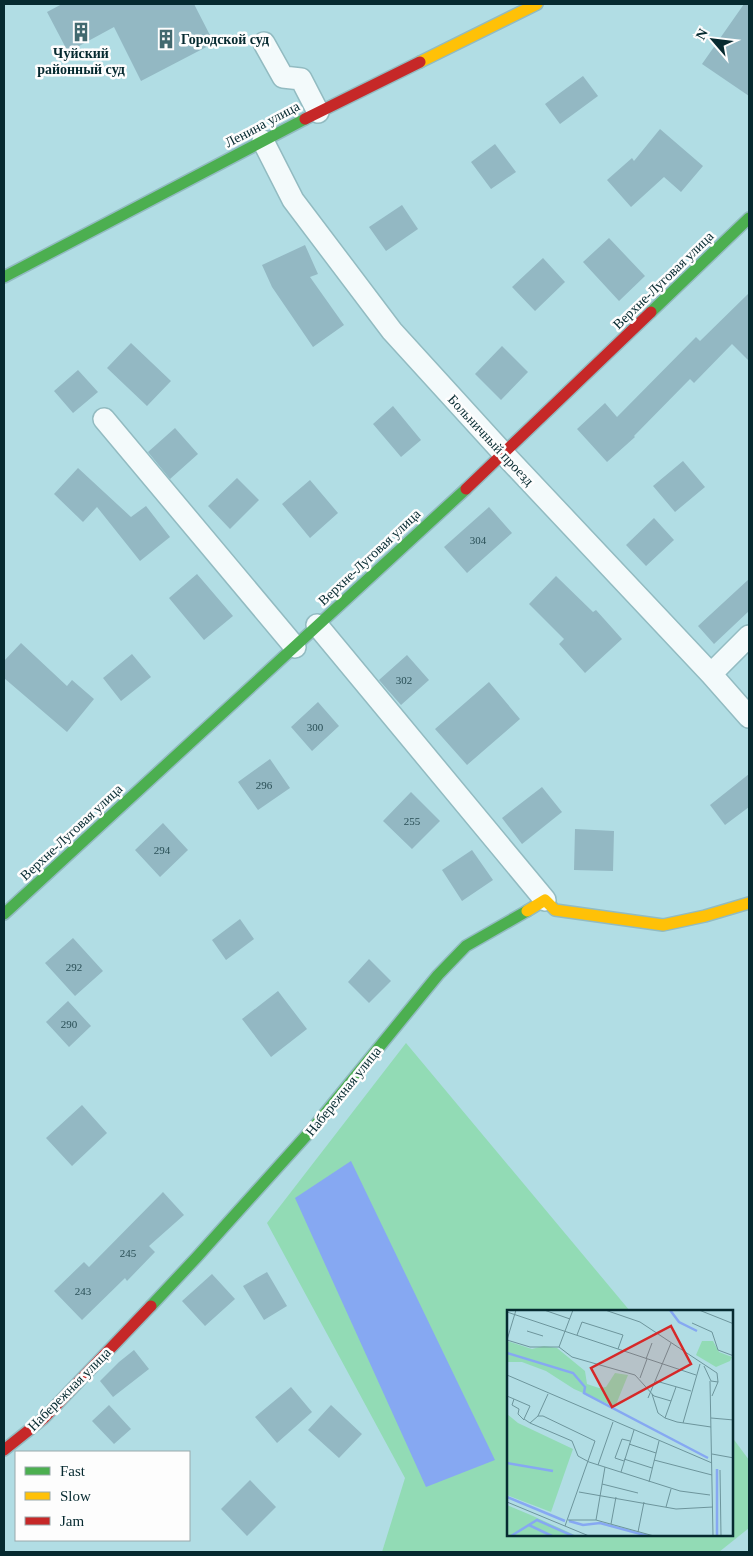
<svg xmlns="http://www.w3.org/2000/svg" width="753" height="1556" font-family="'Times New Roman',serif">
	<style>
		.green { fill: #92dbb5 }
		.water { fill: #86a8f2 }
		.building { fill: #93b8c3 }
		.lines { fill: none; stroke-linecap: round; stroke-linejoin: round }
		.street-casing { stroke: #92bbc1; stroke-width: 24 }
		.fast-casing { stroke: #92bbc1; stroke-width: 14 }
		.slow-casing { stroke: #92bbc1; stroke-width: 14 }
		.jam-casing { stroke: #92bbc1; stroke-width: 14 }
		.street { stroke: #f3fafb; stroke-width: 21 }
		.fast { stroke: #4caf50; stroke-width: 11 }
		.slow { stroke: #ffc107; stroke-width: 11 }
		.jam { stroke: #c62828; stroke-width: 11 }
		.labels { text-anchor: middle; stroke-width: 5; stroke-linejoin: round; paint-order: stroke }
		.number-label { font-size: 11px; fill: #294e55 }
		.poi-label { font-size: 14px; font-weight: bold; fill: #062a30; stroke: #fdfdfd; text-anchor: start }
		.street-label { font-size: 14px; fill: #062a30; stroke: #fdfdfd }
		.inset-river { fill: none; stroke: #86a8f2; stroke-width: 2.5 }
		.inset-road { fill: none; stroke: #6d959c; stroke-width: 1 }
		.view { fill: #d62828; fill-opacity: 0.15; stroke: #d62828; stroke-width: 2.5 }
		.inset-edge { fill: none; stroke: #062a30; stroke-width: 2.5 }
	</style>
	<rect width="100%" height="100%" fill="#b1dde4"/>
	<path class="green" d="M 406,1043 L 630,1311 L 508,1311 L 508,1535 L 732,1535 L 732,1437 L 749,1460 L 749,1528 L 719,1552 L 382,1552 L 405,1478 L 267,1223 Z"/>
	<path class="water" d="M 351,1161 L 495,1460 L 426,1487 L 295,1198 Z"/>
	<path class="building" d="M 62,4 L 194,4 L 214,43 L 141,81 L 114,27 L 68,52 L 47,12 Z
		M 744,4 L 749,4 L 749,96 L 702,64 Z
		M 583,76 L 598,96 L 560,124 L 545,104 Z
		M 660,129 L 703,166 L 681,192 L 664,177 L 631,207 L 607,180 L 632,158 L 634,161 Z
		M 495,144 L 516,172 L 491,189 L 471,162 Z
		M 402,205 L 418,229 L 386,251 L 369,227 Z
		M 609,238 L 645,276 L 619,301 L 583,262 Z
		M 305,245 L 318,274 L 310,277 L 344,325 L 313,347 L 272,287 L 262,265 Z
		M 543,258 L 565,282 L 535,311 L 512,287 Z
		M 749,293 L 749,361 L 732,344 L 694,383 L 690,379 L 634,436 L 635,437 L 607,462 L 577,429 L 605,403 L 617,417 L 696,337 L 700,341 Z
		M 131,343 L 171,381 L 147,406 L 107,368 Z
		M 502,346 L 528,372 L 501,400 L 475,374 Z
		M 78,370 L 98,392 L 73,413 L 54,391 Z
		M 393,406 L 421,440 L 401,457 L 373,424 Z
		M 175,428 L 198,454 L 170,479 L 148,452 Z
		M 683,461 L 705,487 L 675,512 L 653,486 Z
		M 78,468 L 131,517 L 146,506 L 170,537 L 140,561 L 97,507 L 83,522 L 54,494 Z
		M 237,478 L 259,500 L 230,529 L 208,506 Z
		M 310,480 L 338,513 L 310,538 L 282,504 Z
		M 489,507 L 512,533 L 467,573 L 444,547 Z
		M 654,518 L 674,540 L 646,566 L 626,545 Z
		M 197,574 L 233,616 L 204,640 L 169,598 Z
		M 556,576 L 593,612 L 596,610 L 622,639 L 585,673 L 559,644 L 564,639 L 529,604 Z
		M 749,579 L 749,611 L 714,644 L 698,626 Z
		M 21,643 L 67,686 L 72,680 L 94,699 L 67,732 L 4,678 L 4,661 Z
		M 132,654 L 151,677 L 121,701 L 103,678 Z
		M 407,655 L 429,680 L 401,705 L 379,680 Z
		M 489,682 L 520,719 L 467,765 L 435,729 Z
		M 318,702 L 339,726 L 312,751 L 291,727 Z
		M 270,759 L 290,788 L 258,810 L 238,782 Z
		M 749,774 L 749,807 L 725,825 L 710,805 Z
		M 542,787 L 562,812 L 522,844 L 502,818 Z
		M 411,792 L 440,821 L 412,849 L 383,821 Z
		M 163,823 L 188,850 L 160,877 L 135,850 Z
		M 575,829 L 614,831 L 613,871 L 574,870 Z
		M 472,850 L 493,880 L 462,901 L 442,870 Z
		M 240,919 L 254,939 L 226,960 L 212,940 Z
		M 73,938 L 103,971 L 75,996 L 45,963 Z
		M 369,959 L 391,981 L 369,1003 L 348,982 Z
		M 278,991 L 307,1029 L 271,1057 L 242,1019 Z
		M 68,1001 L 91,1026 L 69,1047 L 46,1022 Z
		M 82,1105 L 107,1133 L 72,1166 L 46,1138 Z
		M 163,1192 L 184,1215 L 149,1246 L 155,1252 L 127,1281 L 125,1278 L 82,1320 L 54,1291 L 84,1262 L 89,1267 Z
		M 267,1272 L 287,1306 L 264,1320 L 243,1286 Z
		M 212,1274 L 235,1299 L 205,1326 L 182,1301 Z
		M 134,1350 L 149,1369 L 113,1397 L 100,1381 L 119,1362 Z
		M 291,1387 L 312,1412 L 277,1443 L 255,1417 Z
		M 109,1405 L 131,1429 L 114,1444 L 92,1421 Z
		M 331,1405 L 362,1434 L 339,1458 L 308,1430 Z
		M 250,1480 L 276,1507 L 247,1536 L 221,1509 Z"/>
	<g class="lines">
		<defs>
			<path id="street" d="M 264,43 L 283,77 L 301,79 L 318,112
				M 263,141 L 293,200 L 392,331 L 504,454 L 711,674 L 749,717
				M 104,419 L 295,647
				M 317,625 L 545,900
				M 711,674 L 749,636"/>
			<path id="fast" d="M 4,277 L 305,119
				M 651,312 L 749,218
				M 4,914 L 466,489
				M 151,1306 L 196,1258 L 314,1127 L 438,975 L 466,946 L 527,911"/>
			<path id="slow" d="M 420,62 L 537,4
				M 527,911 L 545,900 L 555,910 L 663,925 L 705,916 L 749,903"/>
			<path id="jam" d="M 305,119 L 420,62
				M 466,489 L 651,312
				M 4,1450 L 44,1418 L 151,1306"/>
		</defs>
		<use href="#street" class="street-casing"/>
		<use href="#fast" class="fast-casing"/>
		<use href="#slow" class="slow-casing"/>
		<use href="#jam" class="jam-casing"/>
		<use href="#street" class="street"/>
		<use href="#fast" class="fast"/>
		<use href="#slow" class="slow"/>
		<use href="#jam" class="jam"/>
	</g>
	<defs>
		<symbol id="building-bare" viewBox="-9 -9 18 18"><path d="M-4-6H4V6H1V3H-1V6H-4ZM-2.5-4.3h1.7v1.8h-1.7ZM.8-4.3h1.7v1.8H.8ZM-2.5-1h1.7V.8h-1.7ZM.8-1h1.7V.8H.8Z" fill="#42696f" stroke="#fdfdfd" stroke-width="2.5" paint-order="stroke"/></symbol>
	</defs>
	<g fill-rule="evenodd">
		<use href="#building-bare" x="67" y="18" width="28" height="28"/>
		<use href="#building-bare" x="152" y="25" width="28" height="28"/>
	</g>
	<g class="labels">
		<g class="number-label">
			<text x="478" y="544">304</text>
			<text x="404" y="684">302</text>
			<text x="315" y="731">300</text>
			<text x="264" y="789">296</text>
			<text x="412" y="825">255</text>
			<text x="162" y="854">294</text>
			<text x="74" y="971">292</text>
			<text x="69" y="1028">290</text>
			<text x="128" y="1257">245</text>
			<text x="83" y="1295">243</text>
		</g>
		<g class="poi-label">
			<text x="181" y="44">Городской суд</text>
			<text x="81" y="58" text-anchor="middle">Чуйский<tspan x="81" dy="16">районный суд</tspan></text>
		</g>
		<g class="street-label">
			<text transform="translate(262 124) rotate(-28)" y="5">Ленина улица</text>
			<text transform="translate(663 280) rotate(-44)" y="5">Верхне-Луговая улица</text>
			<text transform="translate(491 440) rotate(47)" y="5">Больничный проезд</text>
			<text transform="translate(369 557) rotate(-43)" y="5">Верхне-Луговая улица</text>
			<text transform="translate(71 832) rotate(-43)" y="5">Верхне-Луговая улица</text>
			<text transform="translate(343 1091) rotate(-51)" y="5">Набережная улица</text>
			<text transform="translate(69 1389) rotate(-45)" y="5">Набережная улица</text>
		</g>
	</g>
	<g transform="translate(507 1310)">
		<rect width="226" height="226" fill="#b1dde4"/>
		<path d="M 0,31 L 25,39 L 37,36 L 50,38 L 78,61 L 80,74 L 92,78 L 99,77 L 108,63 L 121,65 L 108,97 L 67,79 L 39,61 L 15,52 L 0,52 ZM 195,31 L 206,31 L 212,42 L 225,47 L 223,51 L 209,57 L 189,45 ZM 0,104 L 11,113 L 66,139 L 44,202 L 0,185 ZM 0,195 L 26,206 L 70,226 L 0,226 Z" fill="#92dbb5"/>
		<path class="inset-river" d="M 163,0 L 172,12 L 190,21M 0,43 L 66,63 L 78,77 L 77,83 L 201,148M 0,153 L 46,161M 210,159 L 210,226M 0,187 L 58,211M 62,211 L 76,215 L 93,213 L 141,226M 22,215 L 45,226M 4,226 L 30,210 L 66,226"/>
		<path class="inset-road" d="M 37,0 L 63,9M 98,0 L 133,12 L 210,63 L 211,72 L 204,71 L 197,56M 192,0 L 227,14M 0,2 L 189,65M 185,13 L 205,22 L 211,40 L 227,46M 20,21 L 36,26M 70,25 L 75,12 L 116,25 L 111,39M 0,30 L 23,37 L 52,37 L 65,47 L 128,65 L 147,86 L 164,91M 0,30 L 9,0M 52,37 L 66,0M 139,49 L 145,33M 0,65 L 205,153M 133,68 L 140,49M 149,71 L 184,81M 203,71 L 206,226M 145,84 L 151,103 L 158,108 L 170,112 L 204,117M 0,86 L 23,96 L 17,109 L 23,113 L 31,106 L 41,84M 205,86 L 211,72M 141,88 L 164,33M 7,89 L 5,95 L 12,99 L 11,104 L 17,110M 31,106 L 36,106 L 88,131 L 58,216M 158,108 L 169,77M 204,108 L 227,110M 23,113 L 65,131 L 71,146 L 82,152 L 173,181 L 203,185M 176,113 L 193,54M 122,134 L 149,143M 205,144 L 227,148M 117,149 L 145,158M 147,150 L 205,165M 117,151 L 108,148 L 115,129 L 123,131M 91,155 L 106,112M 213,160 L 214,226M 114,162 L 127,120M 142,172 L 152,131M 95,174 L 131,183M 72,182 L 169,199 L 206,197M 0,192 L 82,226M 159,197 L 164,179M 61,210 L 89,210 L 147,226M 89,210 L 98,157M 104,214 L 109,187M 131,222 L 137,192"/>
		<path class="view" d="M 164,16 L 184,54 L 105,97 L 84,58 Z"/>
		<rect width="226" height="226" class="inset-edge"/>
	</g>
	<rect width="753" height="1556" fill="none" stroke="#062a30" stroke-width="10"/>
	<rect x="15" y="1451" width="175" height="90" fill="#fdfdfd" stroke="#9aa9ab"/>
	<rect x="25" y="1467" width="25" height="8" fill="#4caf50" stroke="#9aa9ab"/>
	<text x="60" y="1476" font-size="15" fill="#062a30">Fast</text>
	<rect x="25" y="1492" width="25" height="8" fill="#ffc107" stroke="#9aa9ab"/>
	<text x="60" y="1501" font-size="15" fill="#062a30">Slow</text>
	<rect x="25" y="1517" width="25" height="8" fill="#c62828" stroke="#9aa9ab"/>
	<text x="60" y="1526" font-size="15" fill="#062a30">Jam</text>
	<g transform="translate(713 40) rotate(298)" stroke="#fdfdfd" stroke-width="4" paint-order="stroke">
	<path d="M0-4L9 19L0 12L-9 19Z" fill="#062a30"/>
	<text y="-8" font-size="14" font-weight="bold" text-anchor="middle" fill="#062a30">N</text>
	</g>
</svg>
